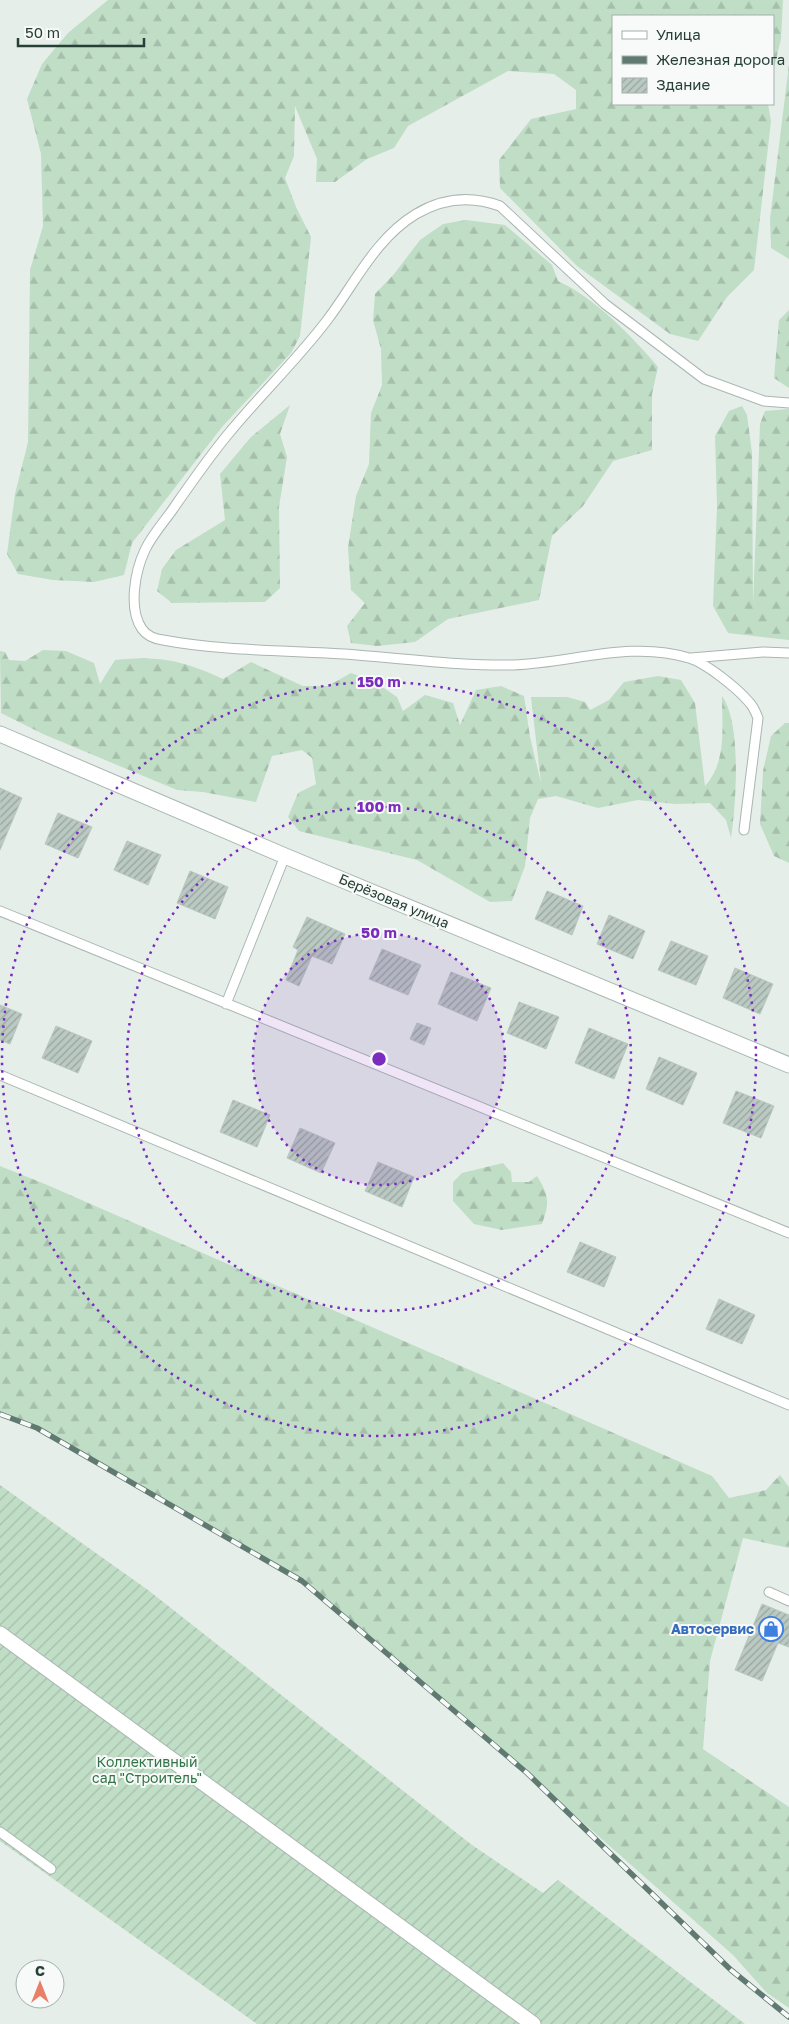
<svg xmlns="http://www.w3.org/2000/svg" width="789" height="2024" font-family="'Golos Text',sans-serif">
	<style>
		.forest { fill: url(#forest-firs) }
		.garden { fill: url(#garden-furrows) }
		.building { fill: url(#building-hatch); stroke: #b8c7c0 }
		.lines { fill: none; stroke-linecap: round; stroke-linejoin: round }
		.lane-casing { stroke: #a9b6b1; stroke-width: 11 }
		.street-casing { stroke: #a9b6b1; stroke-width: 17 }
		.lane { stroke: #fff; stroke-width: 9 }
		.street { stroke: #fff; stroke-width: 15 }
		.rail-casing { stroke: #607a72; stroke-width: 5.5 }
		.rail { stroke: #f7faf8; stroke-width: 4; stroke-dasharray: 11; stroke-linecap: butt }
		.ring { fill: none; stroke: #7b2cbf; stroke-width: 2.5; stroke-dasharray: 2.5 5 }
		.labels { text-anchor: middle; stroke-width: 4; stroke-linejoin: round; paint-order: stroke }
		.street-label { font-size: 14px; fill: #263f37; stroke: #f7faf8 }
		.shop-label { font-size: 14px; font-weight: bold; fill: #366cbe; stroke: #f7faf8; text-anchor: end }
		.park-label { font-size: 14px; fill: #327447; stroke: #f7faf8 }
		.centre { fill: #7b2cbf; stroke: #f7faf8; stroke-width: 2.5 }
		.ring-label { font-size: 15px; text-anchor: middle; font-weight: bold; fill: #7b2cbf; stroke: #f7faf8; stroke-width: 4; stroke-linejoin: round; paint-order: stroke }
	</style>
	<defs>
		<pattern id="forest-firs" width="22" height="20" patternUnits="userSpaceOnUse" patternTransform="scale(1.25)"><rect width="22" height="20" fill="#c0ddc6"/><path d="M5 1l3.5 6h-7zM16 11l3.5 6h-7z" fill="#a5bfab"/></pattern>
		<pattern id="garden-furrows" width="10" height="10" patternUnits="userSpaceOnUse" patternTransform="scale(1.25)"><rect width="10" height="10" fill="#c0ddc6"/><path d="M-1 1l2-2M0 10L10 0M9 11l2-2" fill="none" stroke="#a5bfab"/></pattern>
		<pattern id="building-hatch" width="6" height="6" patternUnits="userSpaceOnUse" patternTransform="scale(1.25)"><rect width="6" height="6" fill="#bbc9c3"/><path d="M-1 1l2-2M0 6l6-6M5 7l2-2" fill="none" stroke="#98a59f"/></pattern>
	</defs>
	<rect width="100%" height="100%" fill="#e6eeea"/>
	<path class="forest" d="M 108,0 L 783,0 L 781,39 L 773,72 L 773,16 L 613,16 L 613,104 L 768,104 L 771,121 L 754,270 L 727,297 L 698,341 L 670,334 L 577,266 L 500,188 L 499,160 L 531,119 L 576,109 L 576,90 L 554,74 L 508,71 L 408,126 L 394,148 L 367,159 L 335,182 L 316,182 L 317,159 L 295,106 L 294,156 L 285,178 L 296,207 L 311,237 L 300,336 L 291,353 L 222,427 L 132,543 L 124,575 L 94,582 L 53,580 L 18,574 L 7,554 L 15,494 L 28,442 L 30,270 L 43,226 L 41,154 L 27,99 L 42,64 L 68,33 Z
		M 789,64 L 789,259 L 771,248 L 770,219 Z
		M 466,220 L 505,225 L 552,265 L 558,281 C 595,298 632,336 658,367 L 652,394 L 652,450 L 613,461 L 583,506 L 552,536 L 539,600 L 448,619 L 415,642 L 377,646 L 351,643 L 347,626 L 365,603 L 351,590 L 348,548 L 356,496 L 369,464 L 371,413 L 382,385 L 381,349 L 373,320 L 375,294 L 394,274 L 420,240 L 443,224 Z
		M 789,310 L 789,388 L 774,378 L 779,320 Z
		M 290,405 L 280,434 L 287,457 L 279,507 L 280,588 L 265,602 L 172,603 L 157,591 L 162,569 L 176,550 L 225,520 L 220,474 L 251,437 Z
		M 742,406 L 747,415 L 752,453 L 753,605 L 760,424 L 765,411 L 789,409 L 789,640 L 728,633 L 713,606 L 717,506 L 715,436 L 729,411 Z
		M 43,650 L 66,651 L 94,663 L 100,684 L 115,660 C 161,656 181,660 223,679 L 251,662 L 303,686 L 328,686 L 351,673 L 375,682 L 397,697 L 403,711 L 425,695 L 453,703 L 460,725 L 476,690 L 501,686 L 524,696 L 530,737 L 541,783 L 531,697 L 567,697 L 585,702 L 590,710 L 609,700 L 624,682 L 658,676 L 681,680 L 695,703 L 705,786 C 727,762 722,727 722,696 C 742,724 736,803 731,838 L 726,820 L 710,803 L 675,804 L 638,800 L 598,808 L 556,796 L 538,799 L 530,818 L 525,866 L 512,901 L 490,902 L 417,860 L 299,831 L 288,817 L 298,793 L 316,784 L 312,758 L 302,750 L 272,756 L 256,802 L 203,792 L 177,790 L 43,734 L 1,713 L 0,651 L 5,652 L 9,660 L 25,661 Z
		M 785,723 L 789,723 L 789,863 L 774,856 L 760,824 L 763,771 L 771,736 Z
		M 503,1163 L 511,1172 L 512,1182 L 529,1182 L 537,1176 C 549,1196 550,1202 542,1224 L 502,1230 L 474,1224 L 453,1201 L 453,1182 L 462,1173 Z
		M 0,1166 L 45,1184 L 712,1476 L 729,1498 L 766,1490 L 780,1475 L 789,1487 L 789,1548 L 743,1538 L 710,1661 L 703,1749 L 789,1807 L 789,2008 L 767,1993 L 733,1955 L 527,1773 L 302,1581 L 37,1428 L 0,1414 Z"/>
	<path class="garden" d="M 0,1485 L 148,1590 L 472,1845 L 543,1893 L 558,1880 L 745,2024 L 257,2024 L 0,1841 Z"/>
	<path class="building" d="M 0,788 L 22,798 L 0,850 Z
		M 58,813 L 92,827 L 78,858 L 45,844 Z
		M 127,841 L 161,855 L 148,885 L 114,870 Z
		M 190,871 L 228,887 L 215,919 L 177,903 Z
		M 547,891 L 583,906 L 572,935 L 535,919 Z
		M 609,915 L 645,931 L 633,959 L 597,944 Z
		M 307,917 L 345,934 L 332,964 L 312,956 L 299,986 L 286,980 L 298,950 L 293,947 Z
		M 671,941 L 708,956 L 696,985 L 658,970 Z
		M 382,949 L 421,965 L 408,995 L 369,979 Z
		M 735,968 L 773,984 L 760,1014 L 723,998 Z
		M 451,972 L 491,988 L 477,1021 L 438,1004 Z
		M 519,1002 L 559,1017 L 546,1049 L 507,1033 Z
		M 0,1005 L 22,1014 L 10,1044 L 0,1040 Z
		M 417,1023 L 431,1028 L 424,1045 L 410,1039 Z
		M 56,1026 L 92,1041 L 78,1073 L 42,1058 Z
		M 589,1028 L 628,1044 L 614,1079 L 575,1063 Z
		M 659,1057 L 697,1073 L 683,1105 L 646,1089 Z
		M 736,1091 L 774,1106 L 761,1138 L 723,1123 Z
		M 233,1100 L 270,1115 L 257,1147 L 220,1132 Z
		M 300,1128 L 335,1143 L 321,1173 L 287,1158 Z
		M 378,1162 L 414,1177 L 402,1207 L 365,1191 Z
		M 580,1242 L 616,1257 L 604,1287 L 567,1272 Z
		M 719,1299 L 755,1315 L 742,1344 L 706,1329 Z
		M 762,1604 L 789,1615 L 789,1647 L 778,1643 L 762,1681 L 735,1670 Z"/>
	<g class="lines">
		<defs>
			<path id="lane" d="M 691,658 L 763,652 L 789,653
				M 744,830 L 758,718 C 756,713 753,706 749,702 C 737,688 706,663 689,658 C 631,640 572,663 514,665 C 462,666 409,659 357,655 C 293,650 227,652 163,640 C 155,639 147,636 142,629 C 128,609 135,571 145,550 C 152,535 164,522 173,509 C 191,483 209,457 229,433 C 261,394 298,359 328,319 C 355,283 376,238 416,214 C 443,198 470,195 500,206 L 605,304 L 704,379 L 764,401 L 789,403
				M 0,911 L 789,1233
				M 226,1004 L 285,856
				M 0,1075 L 789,1405
				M 769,1592 L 789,1601
				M 0,1832 L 51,1869"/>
			<path id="street" d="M 0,734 L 285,856 L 789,1065
				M 0,1634 L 533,2024"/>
		</defs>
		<use href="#lane" class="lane-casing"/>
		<use href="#street" class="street-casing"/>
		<use href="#lane" class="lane"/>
		<use href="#street" class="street"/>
		<defs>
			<path id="rail" d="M 0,1414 L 37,1428 L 302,1581 L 527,1773 L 731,1970 L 789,2017"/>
		</defs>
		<use href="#rail" class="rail-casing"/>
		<use href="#rail" class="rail"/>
	</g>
	<circle cx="379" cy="1059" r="126" fill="#7b2cbf" fill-opacity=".12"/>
	<g class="ring">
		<circle cx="379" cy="1059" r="126"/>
		<circle cx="379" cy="1059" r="252"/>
		<circle cx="379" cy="1059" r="377"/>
	</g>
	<defs>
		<symbol id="shop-ring" viewBox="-11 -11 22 22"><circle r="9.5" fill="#f7faf8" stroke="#3f7fe0" stroke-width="1.5"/><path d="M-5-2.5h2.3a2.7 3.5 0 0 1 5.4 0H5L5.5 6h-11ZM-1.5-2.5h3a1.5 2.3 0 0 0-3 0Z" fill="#3f7fe0"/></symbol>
	</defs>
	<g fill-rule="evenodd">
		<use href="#shop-ring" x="757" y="1615" width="28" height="28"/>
	</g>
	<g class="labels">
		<g class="street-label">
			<text transform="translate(394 901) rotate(23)" y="5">Берёзовая улица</text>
		</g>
		<g class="shop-label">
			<text x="754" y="1634">Автосервис</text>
		</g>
		<g class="park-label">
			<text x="147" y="1767">Коллективный<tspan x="147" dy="16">сад "Строитель"</tspan></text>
		</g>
	</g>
	<circle cx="379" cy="1059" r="8" class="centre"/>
	<g class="ring-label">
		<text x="379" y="687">150 m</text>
		<text x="379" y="812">100 m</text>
		<text x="379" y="938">50 m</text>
	</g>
	<rect x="612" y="15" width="162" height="90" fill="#f7faf8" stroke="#a3afab"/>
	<rect x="622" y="31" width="25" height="8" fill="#ffffff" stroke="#a3afab"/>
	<text x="656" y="40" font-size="15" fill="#263f37">Улица</text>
	<rect x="622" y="56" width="25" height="8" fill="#607a72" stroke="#a3afab"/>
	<text x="656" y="65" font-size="15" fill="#263f37">Железная дорога</text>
	<rect x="622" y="78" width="25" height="15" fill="url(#building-hatch)" stroke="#a3afab"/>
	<text x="656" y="90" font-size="15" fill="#263f37">Здание</text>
	<g transform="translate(40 1984)"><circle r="24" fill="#f7faf8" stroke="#a3afab"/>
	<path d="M0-4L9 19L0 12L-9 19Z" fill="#ea7f68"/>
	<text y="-8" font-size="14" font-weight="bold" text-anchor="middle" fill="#263f37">С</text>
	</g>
	<path d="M18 38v8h126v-8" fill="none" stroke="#263f37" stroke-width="2.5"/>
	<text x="25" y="38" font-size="15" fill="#263f37" stroke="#f7faf8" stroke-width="4" paint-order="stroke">50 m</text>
</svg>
